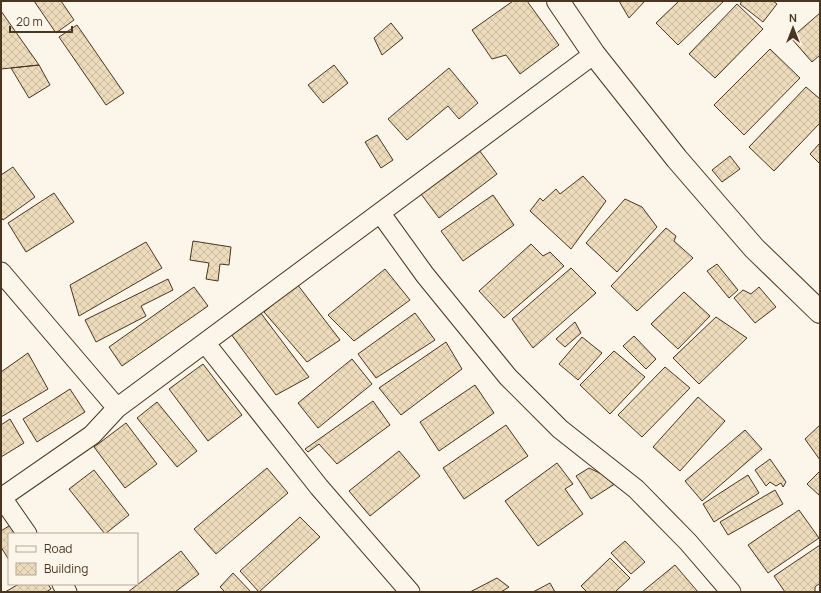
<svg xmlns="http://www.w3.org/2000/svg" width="821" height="593" font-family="Manrope,sans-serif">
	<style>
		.building { fill: url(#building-cross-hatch); stroke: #4a3520 }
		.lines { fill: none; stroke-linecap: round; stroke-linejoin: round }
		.street-casing { stroke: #4a3520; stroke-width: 21 }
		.secondary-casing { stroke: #4a3520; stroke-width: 24 }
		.street { stroke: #fbf6e9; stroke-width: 19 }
		.secondary { stroke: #fbf6e9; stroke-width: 22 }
	</style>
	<defs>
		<pattern id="building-cross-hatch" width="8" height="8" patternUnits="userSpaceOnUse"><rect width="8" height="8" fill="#ecdcbc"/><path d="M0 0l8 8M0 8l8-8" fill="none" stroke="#ccbda1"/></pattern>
	</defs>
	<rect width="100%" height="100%" fill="#fbf6e9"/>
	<path class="building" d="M 34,1 L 61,1 L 74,20 L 56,33 Z
		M 513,1 L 527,1 L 559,45 L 520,74 L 506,55 L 492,59 L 472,30 Z
		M 619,1 L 645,1 L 629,18 Z
		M 679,1 L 724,1 L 678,45 L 656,23 Z
		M 742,1 L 773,1 L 777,4 L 763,22 L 740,4 Z
		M 737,4 L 763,29 L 715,78 L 689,54 Z
		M 1,11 L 39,65 L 1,69 Z
		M 820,13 L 820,55 L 812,62 L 791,38 Z
		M 391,23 L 403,38 L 382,55 L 374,38 Z
		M 77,25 L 124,93 L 106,105 L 59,37 Z
		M 770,49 L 800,78 L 744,135 L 714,105 Z
		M 39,65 L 50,85 L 29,98 L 11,68 Z
		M 334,65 L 348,83 L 323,103 L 308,85 Z
		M 449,68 L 478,103 L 459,119 L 448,106 L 407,140 L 388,119 Z
		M 806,87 L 820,99 L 820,123 L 774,171 L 749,147 Z
		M 377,135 L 393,160 L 381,168 L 365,142 Z
		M 820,143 L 820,164 L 810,154 Z
		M 479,150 L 497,174 L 439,218 L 421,194 Z
		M 730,156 L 740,169 L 722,182 L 712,170 Z
		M 13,167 L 35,197 L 3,220 L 1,217 L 1,175 Z
		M 583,176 L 606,201 L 571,249 L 530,211 L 540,198 L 543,201 L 556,189 L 560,194 Z
		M 54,193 L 74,222 L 26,252 L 8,223 Z
		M 493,195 L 514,225 L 463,261 L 441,231 Z
		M 625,199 L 642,207 L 657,227 L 617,272 L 586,243 Z
		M 666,228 L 676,236 L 674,241 L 693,258 L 637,311 L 611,286 Z
		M 193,241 L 231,247 L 229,265 L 220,264 L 218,281 L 206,279 L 209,263 L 190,260 Z
		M 146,242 L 162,268 L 79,316 L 70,285 Z
		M 531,244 L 543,256 L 550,252 L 564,266 L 504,318 L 479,291 Z
		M 717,264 L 738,290 L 729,298 L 707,271 Z
		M 571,268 L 596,293 L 533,348 L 512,319 Z
		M 385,269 L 410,300 L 354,341 L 328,315 Z
		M 168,279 L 173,290 L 141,306 L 146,316 L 96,342 L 85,320 Z
		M 297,284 L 340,340 L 307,362 L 264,312 Z
		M 194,287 L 208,306 L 122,366 L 109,347 Z
		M 759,287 L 776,307 L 755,323 L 734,298 L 743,290 L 751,294 Z
		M 684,292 L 710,316 L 678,349 L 651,324 Z
		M 260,312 L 309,377 L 276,395 L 231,334 Z
		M 415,313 L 435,340 L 376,378 L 358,354 Z
		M 716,317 L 747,338 L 699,384 L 673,358 Z
		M 575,322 L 581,333 L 565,347 L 556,339 Z
		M 634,336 L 656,359 L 646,369 L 623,346 Z
		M 582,337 L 602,353 L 578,380 L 559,364 Z
		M 446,342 L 462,369 L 401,415 L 379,388 Z
		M 614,351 L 645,377 L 610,414 L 580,385 Z
		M 28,353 L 48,389 L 1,417 L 1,372 Z
		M 352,359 L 372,384 L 318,428 L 298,403 Z
		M 203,364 L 242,415 L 208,441 L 169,389 Z
		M 665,367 L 690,388 L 642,437 L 618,415 Z
		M 475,385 L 494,413 L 439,451 L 420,422 Z
		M 70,389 L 85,412 L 37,442 L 23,419 Z
		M 698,397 L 725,421 L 680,471 L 653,447 Z
		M 373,401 L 390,425 L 337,464 L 319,444 L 308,452 L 305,449 Z
		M 157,402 L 197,451 L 177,467 L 137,418 Z
		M 10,419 L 24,443 L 1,457 L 1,425 Z
		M 126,423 L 157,464 L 125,488 L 94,447 Z
		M 506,425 L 528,456 L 464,499 L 443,468 Z
		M 820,425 L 820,460 L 805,439 Z
		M 745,430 L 762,449 L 702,501 L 685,481 Z
		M 399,451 L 420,476 L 370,516 L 349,491 Z
		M 770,459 L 786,482 L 783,487 L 781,483 L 776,486 L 770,482 L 766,486 L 755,470 Z
		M 557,463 L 573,484 L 565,489 L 583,514 L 538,546 L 505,501 Z
		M 267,468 L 288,493 L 216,554 L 194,529 Z
		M 589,468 L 618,482 L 591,499 L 576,476 Z
		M 94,470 L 129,515 L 105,534 L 69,489 Z
		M 820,471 L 820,496 L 807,484 Z
		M 748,475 L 759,493 L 714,522 L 703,504 Z
		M 775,490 L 783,504 L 728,535 L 720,522 Z
		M 799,510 L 819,538 L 768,573 L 748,545 Z
		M 300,517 L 320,537 L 259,592 L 240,571 Z
		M 15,522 L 23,534 L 9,534 L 9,560 L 1,547 L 1,531 Z
		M 625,541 L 645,562 L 631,574 L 611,553 Z
		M 820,545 L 820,583 L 815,587 L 815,592 L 785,592 L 774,576 Z
		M 181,551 L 199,574 L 175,592 L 128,592 Z
		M 610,558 L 630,578 L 615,592 L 587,592 L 581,586 Z
		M 675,565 L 698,592 L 642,592 Z
		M 233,573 L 251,592 L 225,592 L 220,587 Z
		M 497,578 L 509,587 L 501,592 L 470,592 Z
		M 550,583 L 555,592 L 533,592 Z
		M 19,584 L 48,584 L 51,589 L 46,592 L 5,592 Z"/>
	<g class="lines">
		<defs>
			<path id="street" d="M 381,214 L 425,275 L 508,377 L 560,429 L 636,489 L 688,542 L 731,592
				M 1,272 L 117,408
				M 206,344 L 319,487 L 410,592
				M 1,498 L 92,435 L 117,408 L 594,54
				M 2,498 L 27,534
				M 62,584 L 67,592"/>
			<path id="secondary" d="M 558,1 L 594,54 L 677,159 L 754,248 L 820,312"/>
		</defs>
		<use href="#street" class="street-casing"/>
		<use href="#secondary" class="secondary-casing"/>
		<use href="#street" class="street"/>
		<use href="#secondary" class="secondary"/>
	</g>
	<rect width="821" height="593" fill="none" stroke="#4a3520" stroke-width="4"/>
	<rect x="8" y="533" width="130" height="52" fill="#fbf6e9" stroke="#b4a999"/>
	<rect x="16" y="546" width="20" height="6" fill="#fbf6e9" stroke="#b4a999"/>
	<text x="44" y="553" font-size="12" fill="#4a3520">Road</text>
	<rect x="16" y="563" width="20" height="12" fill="url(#building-cross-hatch)" stroke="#b4a999"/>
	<text x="44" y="573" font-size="12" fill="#4a3520">Building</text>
	<g transform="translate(793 28)" stroke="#fbf6e9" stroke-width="3" paint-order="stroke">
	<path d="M0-3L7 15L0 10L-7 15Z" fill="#4a3520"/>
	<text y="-6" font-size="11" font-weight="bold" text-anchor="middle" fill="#4a3520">N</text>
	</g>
	<path d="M10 26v6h62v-6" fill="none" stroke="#4a3520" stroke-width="2"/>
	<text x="16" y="26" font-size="12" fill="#4a3520" stroke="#fbf6e9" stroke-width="3" paint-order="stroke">20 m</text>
</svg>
